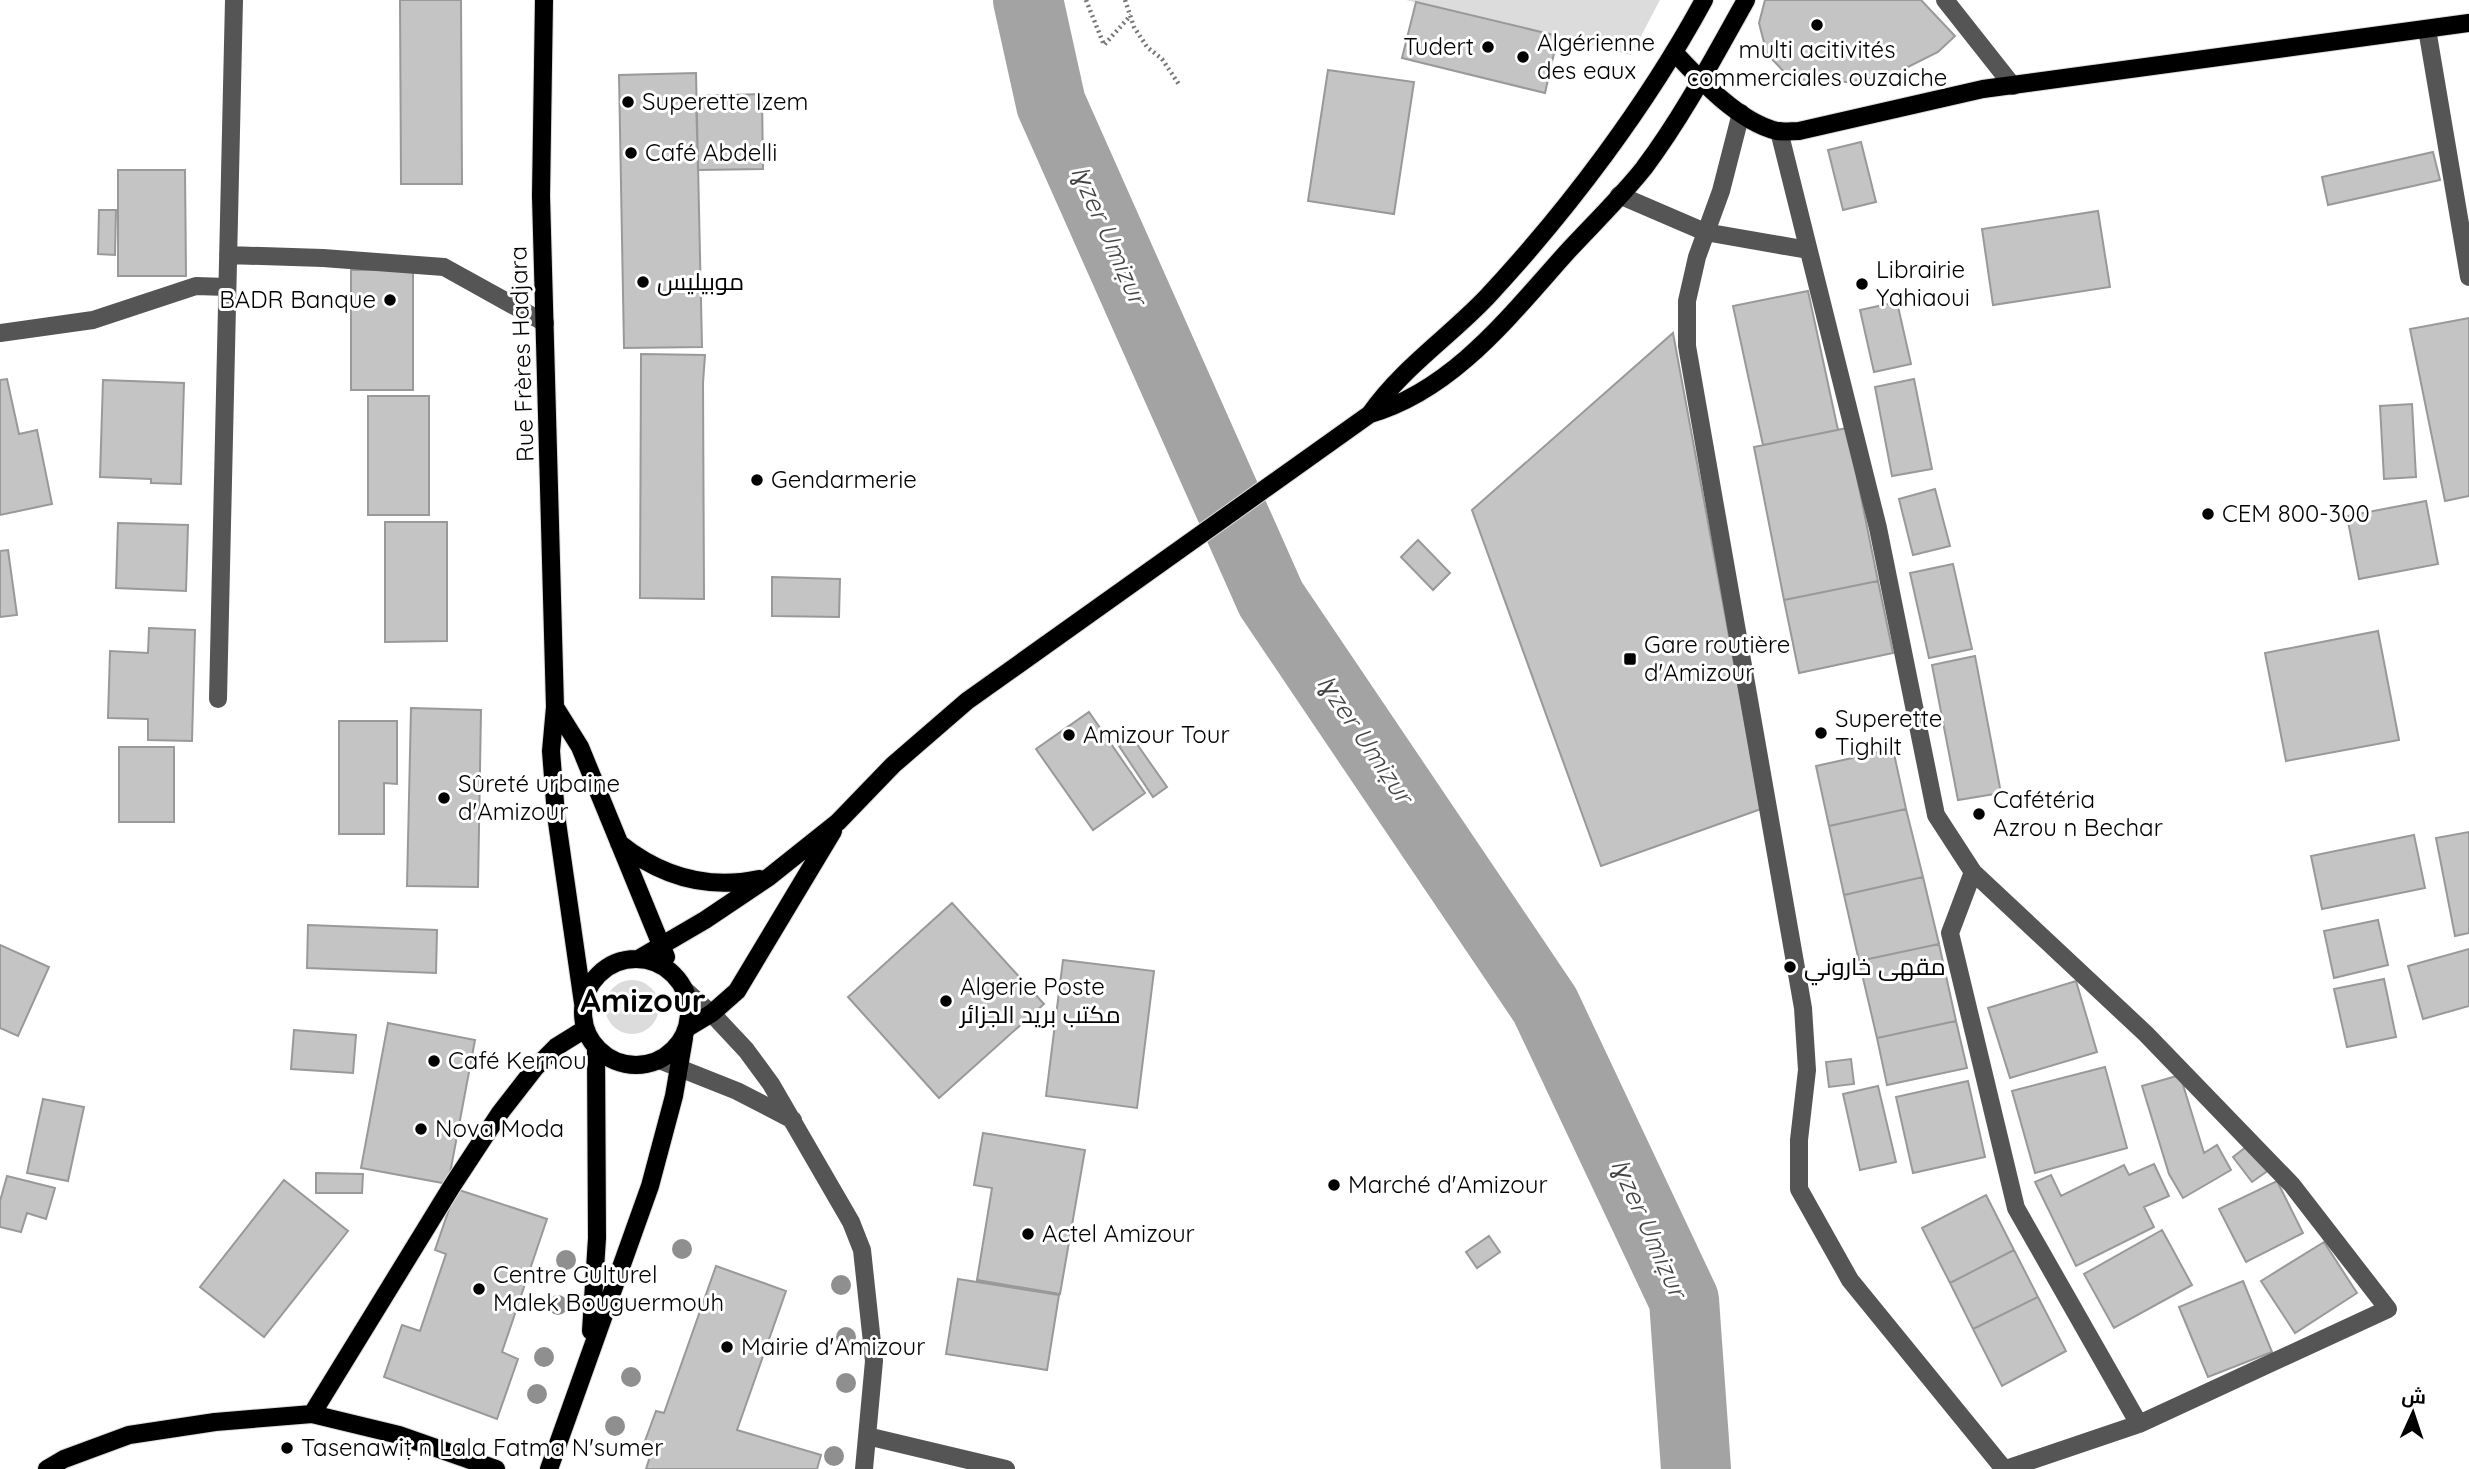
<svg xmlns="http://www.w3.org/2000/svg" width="2469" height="1469" font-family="Quicksand,Cairo,sans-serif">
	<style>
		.green { fill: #dcdcdc }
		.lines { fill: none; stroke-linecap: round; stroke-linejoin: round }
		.river { stroke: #a3a3a3; stroke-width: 70 }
		.building { fill: #c4c4c4; stroke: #999; stroke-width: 2 }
		.major-casing { stroke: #dbdbdb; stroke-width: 20 }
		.path { stroke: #777; stroke-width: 4.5; stroke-dasharray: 2 3.5; stroke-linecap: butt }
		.minor { stroke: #555; stroke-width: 18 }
		.major { stroke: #000; stroke-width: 18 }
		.tree { fill: #8f8f8f }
		.poi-dot { fill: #000; stroke: #fff; stroke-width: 2.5 }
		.labels { text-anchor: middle; stroke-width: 6; stroke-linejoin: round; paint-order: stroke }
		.poi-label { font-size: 24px; fill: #000; stroke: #fff; text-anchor: start }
		.street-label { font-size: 24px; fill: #000; stroke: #fff }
		.water-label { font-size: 26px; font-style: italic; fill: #444; stroke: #fff }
		.district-label { font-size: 32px; font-weight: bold; fill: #000; stroke: #fff }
	</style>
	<rect width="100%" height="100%" fill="#fff"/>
	<path class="green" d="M 1406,0 L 1660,0 L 1631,55 Z
		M605 1007a27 27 0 1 1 54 0a27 27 0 1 1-54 0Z"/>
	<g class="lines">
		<path class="river" d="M 1028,0 L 1051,104 L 1271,599 L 1545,1005 L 1684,1300 L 1696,1469"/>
	</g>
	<path class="building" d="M 400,0 L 461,0 L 462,184 L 401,184 Z
		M 1765,0 L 1921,0 L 1955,36 L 1938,52 L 1894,74 L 1847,82 L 1791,79 L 1767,54 L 1759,23 Z
		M 1416,2 L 1558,36 L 1545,93 L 1402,58 Z
		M 1328,70 L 1414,82 L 1394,214 L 1308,201 Z
		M 696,73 L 702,347 L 624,348 L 619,75 Z
		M 762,94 L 763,169 L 698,170 L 696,96 Z
		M 1861,142 L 1876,202 L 1843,210 L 1828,150 Z
		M 2433,152 L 2440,180 L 2328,205 L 2322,177 Z
		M 118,170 L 185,170 L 186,276 L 118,276 Z
		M 99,210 L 116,210 L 115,255 L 98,254 Z
		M 2098,211 L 2110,287 L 1993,305 L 1982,229 Z
		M 351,270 L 413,270 L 413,390 L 351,390 Z
		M 1808,291 L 1838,430 L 1763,445 L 1733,306 Z
		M 1897,302 L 1911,364 L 1874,372 L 1860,310 Z
		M 2469,318 L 2469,496 L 2445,501 L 2410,329 Z
		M 1673,333 L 1761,809 L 1601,866 L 1472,510 Z
		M 641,354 L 705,355 L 703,383 L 704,599 L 640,598 Z
		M 7,379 L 19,434 L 37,430 L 52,504 L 0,515 L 0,380 Z
		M 1914,379 L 1932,469 L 1892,476 L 1875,387 Z
		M 103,380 L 184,383 L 181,484 L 151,483 L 151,479 L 100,477 Z
		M 368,396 L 429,396 L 429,515 L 368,515 Z
		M 2412,404 L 2416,477 L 2384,479 L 2380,406 Z
		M 1847,428 L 1878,581 L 1784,600 L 1754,447 Z
		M 1935,489 L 1950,546 L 1913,555 L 1899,499 Z
		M 2426,501 L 2438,564 L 2359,579 L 2347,516 Z
		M 385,522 L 447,522 L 447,641 L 385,642 Z
		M 118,523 L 188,525 L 186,591 L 116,588 Z
		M 1418,540 L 1450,573 L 1433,590 L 1401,557 Z
		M 8,550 L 17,615 L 0,617 L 0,551 Z
		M 1953,564 L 1972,649 L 1929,658 L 1910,573 Z
		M 772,577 L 840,579 L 839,617 L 772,616 Z
		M 1878,581 L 1893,653 L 1799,673 L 1784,600 Z
		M 149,628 L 195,630 L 192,741 L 148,740 L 148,719 L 108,718 L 110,651 L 148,653 Z
		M 2378,631 L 2399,740 L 2286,761 L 2265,653 Z
		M 1975,656 L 2001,793 L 1958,800 L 1932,665 Z
		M 411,708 L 481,710 L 478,887 L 407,886 Z
		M 1089,712 L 1145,793 L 1093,830 L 1036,749 Z
		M 339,721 L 397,721 L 397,784 L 384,783 L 384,834 L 339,834 Z
		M 1132,737 L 1167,787 L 1153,797 L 1119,746 Z
		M 119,747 L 174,747 L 174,822 L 119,822 Z
		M 1893,749 L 1906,809 L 1829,826 L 1816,766 Z
		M 1906,809 L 1923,877 L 1844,895 L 1829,826 Z
		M 2469,832 L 2469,933 L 2455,936 L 2436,838 Z
		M 2414,835 L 2425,888 L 2322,909 L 2311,856 Z
		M 1923,877 L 1939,944 L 1859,961 L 1844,895 Z
		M 952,903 L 1044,1004 L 939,1098 L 848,997 Z
		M 2378,920 L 2388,965 L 2334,978 L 2324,931 Z
		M 308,925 L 437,930 L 436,973 L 307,968 Z
		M 1939,944 L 1956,1021 L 1877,1038 L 1859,961 Z
		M 0,945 L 49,967 L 18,1036 L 0,1028 Z
		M 2469,949 L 2469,1006 L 2423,1019 L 2408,966 Z
		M 1063,960 L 1154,971 L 1137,1108 L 1046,1096 Z
		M 2384,979 L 2396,1037 L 2347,1047 L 2334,989 Z
		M 2076,981 L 2097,1052 L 2010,1078 L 1988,1008 Z
		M 1956,1021 L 1967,1068 L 1887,1085 L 1877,1038 Z
		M 388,1023 L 475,1040 L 448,1184 L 361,1168 Z
		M 294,1030 L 356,1035 L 353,1073 L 291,1069 Z
		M 1851,1059 L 1854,1084 L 1829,1087 L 1826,1062 Z
		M 2105,1067 L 2127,1148 L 2035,1173 L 2012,1091 Z
		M 2180,1075 L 2204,1153 L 2217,1145 L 2231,1170 L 2183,1198 L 2169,1174 L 2142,1086 Z
		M 1968,1081 L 1985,1157 L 1913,1173 L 1896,1097 Z
		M 1878,1086 L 1896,1162 L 1860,1170 L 1843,1094 Z
		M 43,1099 L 84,1107 L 68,1181 L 27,1173 Z
		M 983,1133 L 1085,1150 L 1060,1294 L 977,1280 L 992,1188 L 974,1185 Z
		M 2250,1144 L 2269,1170 L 2252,1182 L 2233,1157 Z
		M 2154,1164 L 2169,1196 L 2144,1207 L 2154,1227 L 2076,1266 L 2035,1182 L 2051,1175 L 2061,1196 L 2124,1165 L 2129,1175 Z
		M 316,1173 L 363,1174 L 362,1193 L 316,1193 Z
		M 7,1176 L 55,1188 L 46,1219 L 27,1213 L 21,1232 L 0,1227 L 0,1201 Z
		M 284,1180 L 348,1231 L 264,1337 L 200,1287 Z
		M 2277,1181 L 2303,1233 L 2246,1262 L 2219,1209 Z
		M 456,1189 L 547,1219 L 502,1352 L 518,1359 L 497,1419 L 384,1377 L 402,1325 L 420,1331 L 446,1254 L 435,1250 Z
		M 1986,1195 L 2014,1250 L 1950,1283 L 1922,1228 Z
		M 2162,1230 L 2192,1285 L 2114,1328 L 2084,1274 Z
		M 1489,1236 L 1500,1252 L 1477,1268 L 1466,1252 Z
		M 2324,1242 L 2357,1293 L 2295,1333 L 2261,1281 Z
		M 2014,1250 L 2038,1297 L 1973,1329 L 1950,1283 Z
		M 716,1266 L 786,1291 L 737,1430 L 821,1455 L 817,1469 L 646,1469 L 654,1444 L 645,1441 L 656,1411 L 664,1413 Z
		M 958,1279 L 1059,1295 L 1047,1370 L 946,1354 Z
		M 2243,1281 L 2272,1352 L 2208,1377 L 2179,1307 Z
		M 2038,1297 L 2066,1351 L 2002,1386 L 1973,1329 Z"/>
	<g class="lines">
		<defs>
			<path id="major" d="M 544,0 L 541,196 L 555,707 L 551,751 L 556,815 L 583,1003
				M 1674,52 C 1700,80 1739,122 1777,131 C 1784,132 1792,131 1799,131 L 1983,89 L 2469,23
				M 1370,414 C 1454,390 1512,313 1568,251 C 1593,224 1621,197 1644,168 C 1683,116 1714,57 1746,0
				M 555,707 L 580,747 L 666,957
				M 619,843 C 660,876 707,890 759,879
				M 640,958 L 705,920 L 769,877 L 838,822 L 893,765 L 967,701 L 1370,414 C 1402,368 1449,337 1487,297 C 1568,210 1647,105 1704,0
				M583 1012a53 53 0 1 1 106 0a53 53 0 1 1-106 0Z
				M 687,1028 L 712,1013 L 737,991 L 833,831
				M 591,1331 L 597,1238 L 596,1048
				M 312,1414 L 452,1186 L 500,1113 L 535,1068 L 556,1047 L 585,1029
				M 47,1469 L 64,1459 L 129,1435 L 215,1422 L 312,1414 L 399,1435 L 496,1469
				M 549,1469 L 650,1186 L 674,1096 L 684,1038"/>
		</defs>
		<use href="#major" class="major-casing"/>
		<path class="path" d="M 1086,0 L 1104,45 L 1131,15
			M 1125,0 L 1134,27 L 1147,47 L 1162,59 L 1180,86"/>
		<path class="minor" d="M 1945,0 L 2013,86
			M 2427,29 L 2469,277
			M 1741,113 L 1721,191 L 1697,257 L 1687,301 L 1687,346 L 1803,1008 L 1807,1070 L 1799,1140 L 1799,1189 L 1850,1280 L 2004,1469
			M 1779,131 L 1878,528 L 1936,815 L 1973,872 L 2146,1034 L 2292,1185 L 2388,1309 L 2139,1424 L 2006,1469
			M 1619,195 L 1705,232 L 1808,250
			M 228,255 L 323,258 L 444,267 L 545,323
			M 0,333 L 93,320 L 196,286 L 227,287
			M 218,699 L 234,0
			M 1973,872 L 1950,933 L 2016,1208 L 2139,1424
			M 686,991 L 717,1019 L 746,1050 L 771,1084 L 851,1222 L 862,1250 L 874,1361 L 864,1469
			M 659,1060 L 737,1091 L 793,1120
			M 867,1436 L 1006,1469"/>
		<use href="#major" class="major"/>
	</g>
	<g class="tree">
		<circle cx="682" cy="1249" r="10"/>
		<circle cx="566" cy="1260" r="10"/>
		<circle cx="841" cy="1285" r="10"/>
		<circle cx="558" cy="1305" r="10"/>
		<circle cx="846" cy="1337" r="10"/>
		<circle cx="544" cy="1357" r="10"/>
		<circle cx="631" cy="1377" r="10"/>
		<circle cx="846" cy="1383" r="10"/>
		<circle cx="537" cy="1394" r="10"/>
		<circle cx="615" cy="1426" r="10"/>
		<circle cx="834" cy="1456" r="10"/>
	</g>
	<g class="poi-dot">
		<circle cx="1817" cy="25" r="7"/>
		<circle cx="1488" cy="47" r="7"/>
		<circle cx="1523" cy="57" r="7"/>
		<circle cx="628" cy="102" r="7"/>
		<circle cx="631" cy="153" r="7"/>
		<circle cx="643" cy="282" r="7"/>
		<circle cx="1862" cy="284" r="7"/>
		<circle cx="390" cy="300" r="7"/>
		<circle cx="757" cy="480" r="7"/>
		<circle cx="2208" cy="514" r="7"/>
		<rect x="1623" y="652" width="14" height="14" rx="3.5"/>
		<circle cx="1821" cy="733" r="7"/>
		<circle cx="1069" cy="735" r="7"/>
		<circle cx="444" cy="798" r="7"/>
		<circle cx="1979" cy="814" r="7"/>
		<circle cx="1790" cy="967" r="7"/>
		<circle cx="946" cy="1001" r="7"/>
		<circle cx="434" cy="1061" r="7"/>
		<circle cx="421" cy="1129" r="7"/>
		<circle cx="1334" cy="1185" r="7"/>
		<circle cx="1028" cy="1234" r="7"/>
		<circle cx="479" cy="1289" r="7"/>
		<circle cx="727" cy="1347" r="7"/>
		<circle cx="287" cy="1448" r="7"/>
	</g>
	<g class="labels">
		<g class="poi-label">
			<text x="1537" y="51">Algérienne<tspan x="1537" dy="28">des eaux</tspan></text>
			<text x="1474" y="55" text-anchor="end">Tudert</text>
			<text x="1817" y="58" text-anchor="middle">multi acitivités<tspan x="1817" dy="28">commerciales ouzaiche</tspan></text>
			<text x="642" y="110">Superette Izem</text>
			<text x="645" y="161">Café Abdelli</text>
			<text x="1876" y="278">Librairie<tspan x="1876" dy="28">Yahiaoui</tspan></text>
			<text x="657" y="290">موبيليس</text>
			<text x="376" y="308" text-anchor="end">BADR Banque</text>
			<text x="771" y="488">Gendarmerie</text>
			<text x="2222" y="522">CEM 800-300</text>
			<text x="1644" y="653">Gare routière<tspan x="1644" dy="28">d'Amizour</tspan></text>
			<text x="1835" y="727">Superette<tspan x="1835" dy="28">Tighilt</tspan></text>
			<text x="1083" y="743">Amizour Tour</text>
			<text x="458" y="792">Sûreté urbaine<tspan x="458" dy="28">d'Amizour</tspan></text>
			<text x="1993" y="808">Cafétéria<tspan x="1993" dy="28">Azrou n Bechar</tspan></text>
			<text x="1804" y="975">مقهى خاروني</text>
			<text x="960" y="995">Algerie Poste<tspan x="960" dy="28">مكتب بريد الجزائر</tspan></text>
			<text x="448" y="1069">Café Kernou</text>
			<text x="435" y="1137">Nova Moda</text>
			<text x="1348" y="1193">Marché d'Amizour</text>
			<text x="1042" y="1242">Actel Amizour</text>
			<text x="493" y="1283">Centre Culturel<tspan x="493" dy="28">Malek Bouguermouh</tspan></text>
			<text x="741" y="1355">Mairie d'Amizour</text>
			<text x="301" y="1456">Tasenawiṭ n Lala Fatma N'sumer</text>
		</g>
		<g class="street-label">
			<text transform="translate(522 354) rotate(-92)" y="8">Rue Frères Hadjara</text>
		</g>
		<g class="water-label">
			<text transform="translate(1109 235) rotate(66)" y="9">Iɣzer Umiẓur</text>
			<text transform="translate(1365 739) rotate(56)" y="9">Iɣzer Umiẓur</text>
			<text transform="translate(1649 1228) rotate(66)" y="9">Iɣzer Umiẓur</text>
		</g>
		<g class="district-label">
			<text x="643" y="1012">Amizour</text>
		</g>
	</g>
	<g transform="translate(2413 1413) rotate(3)" stroke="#ffffff" stroke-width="5" paint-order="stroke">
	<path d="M0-5L12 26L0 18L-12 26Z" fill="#000000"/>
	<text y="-10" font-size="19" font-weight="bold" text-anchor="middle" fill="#000000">ش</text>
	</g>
</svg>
